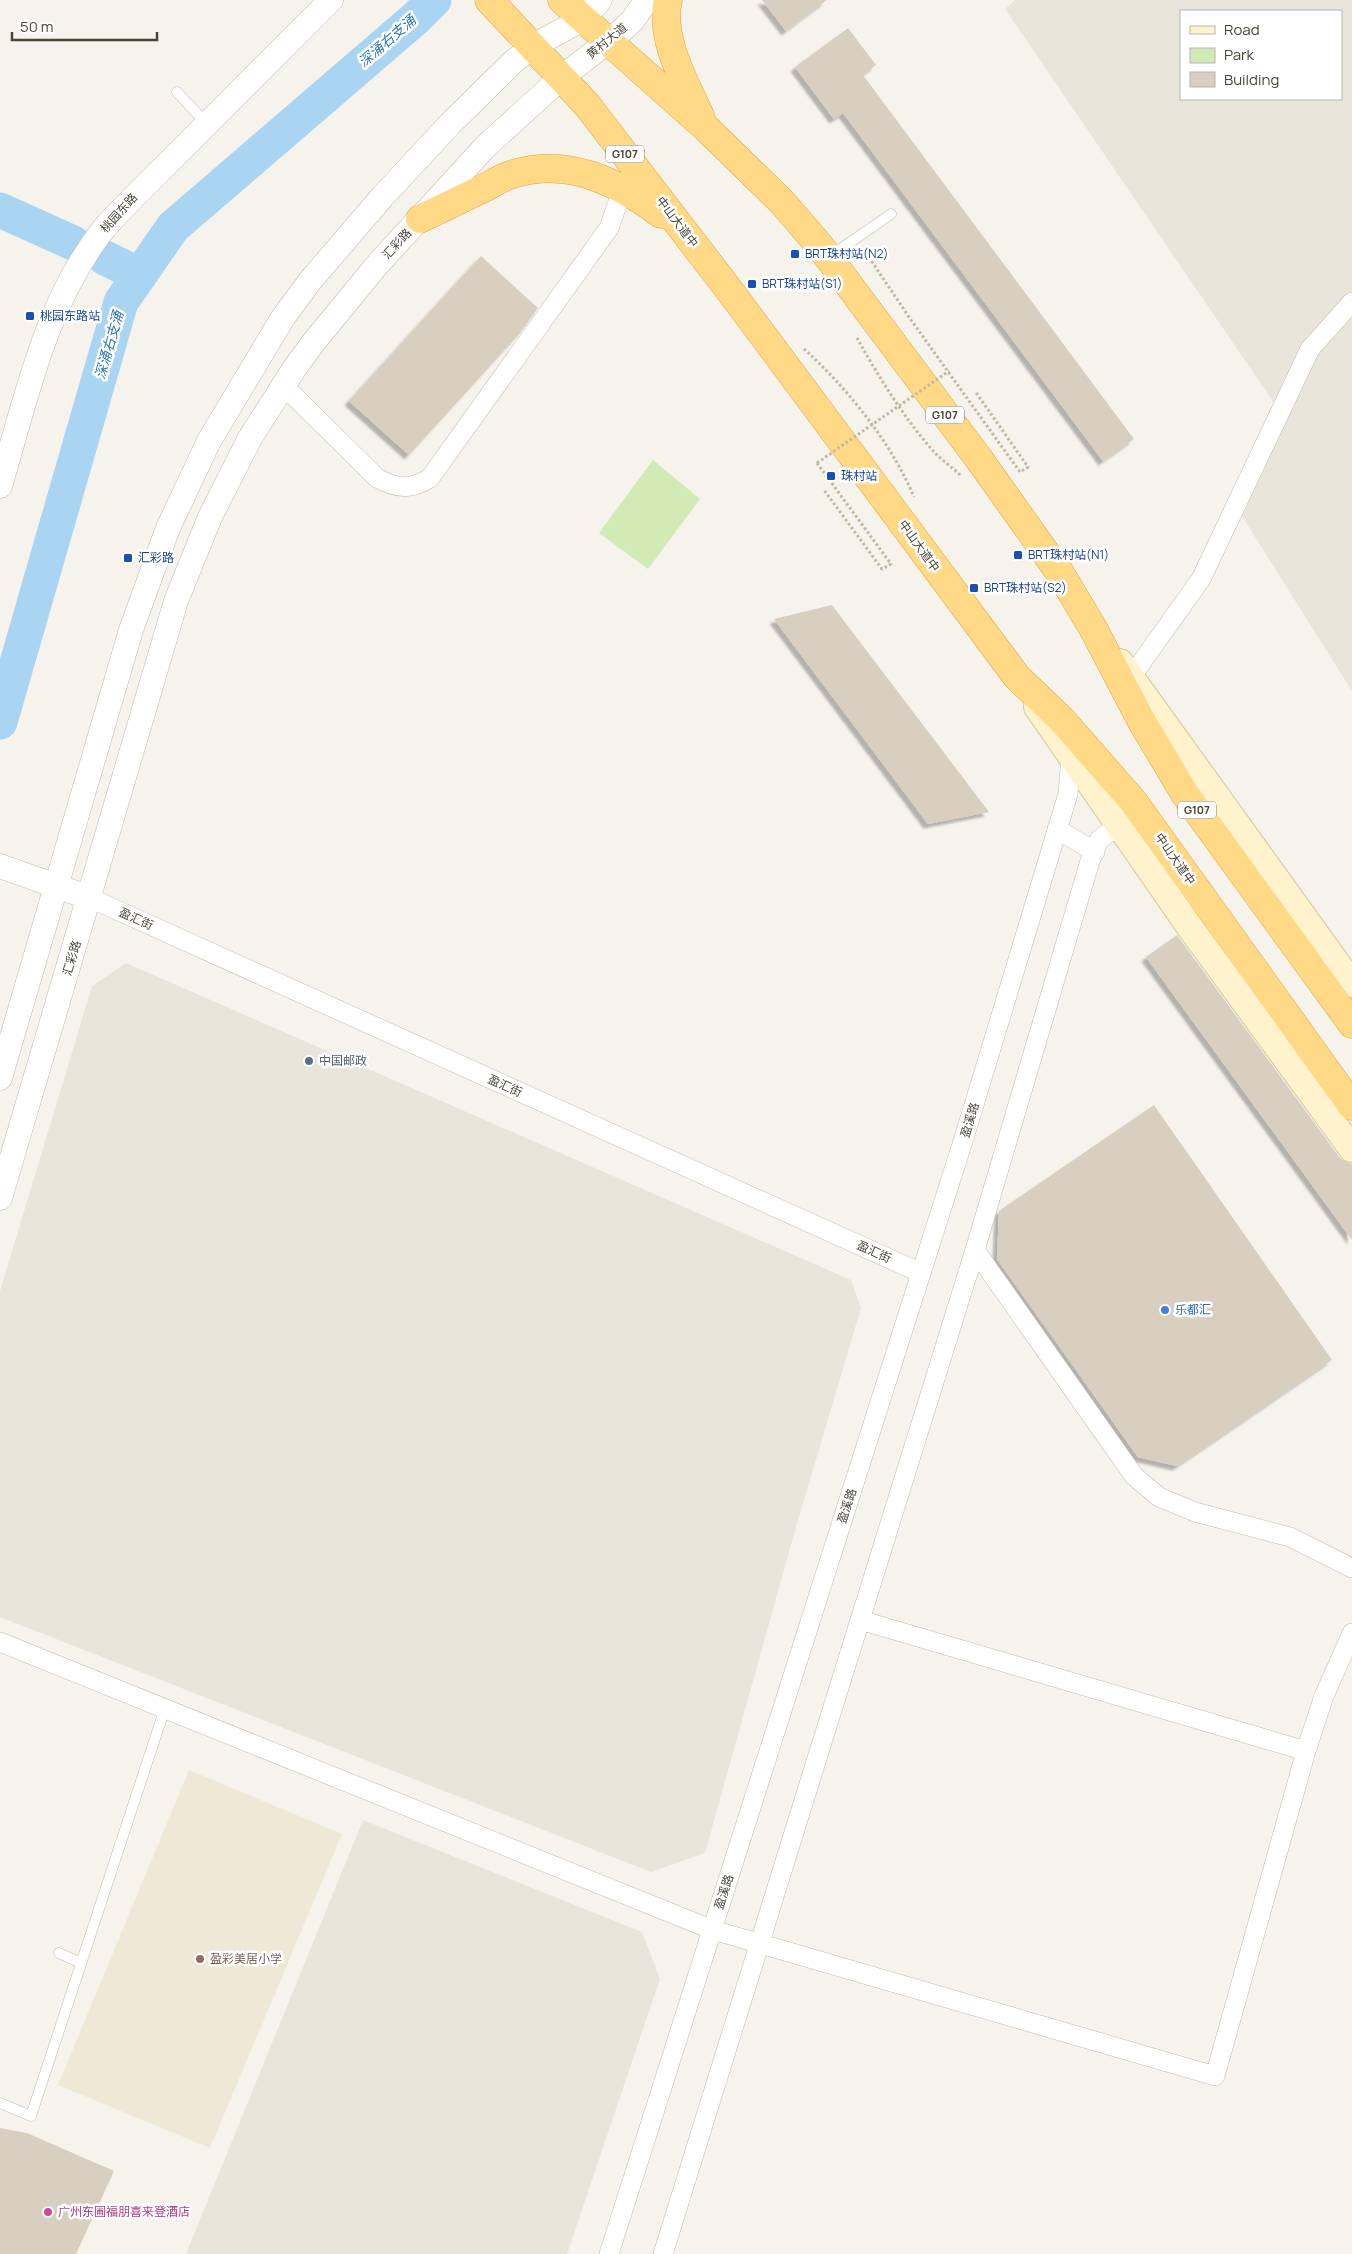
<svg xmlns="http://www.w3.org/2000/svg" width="1352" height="2254" font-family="Manrope,'Noto Sans SC',sans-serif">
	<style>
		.residential { fill: #eae5da; fill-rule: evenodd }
		.education { fill: #efe8d6 }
		.green { fill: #d2eab5 }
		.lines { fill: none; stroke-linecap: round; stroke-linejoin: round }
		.river { stroke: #a9d4f2; stroke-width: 35 }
		.building { fill: #d8cfc1; filter: url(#shadow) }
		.service-casing { stroke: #c2bbae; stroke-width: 11 }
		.minor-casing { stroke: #c2bbae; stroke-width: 20 }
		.tertiary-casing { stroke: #c2bbae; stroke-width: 25 }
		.secondary-casing { stroke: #d6c79b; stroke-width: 28 }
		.trunk-casing { stroke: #e0a43c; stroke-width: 29 }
		.path { stroke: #c4b79f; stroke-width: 3; stroke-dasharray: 2.5 2.5; stroke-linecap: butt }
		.service { stroke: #fff; stroke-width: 10 }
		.minor { stroke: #fff; stroke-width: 19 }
		.tertiary { stroke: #fff; stroke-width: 24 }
		.secondary { stroke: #fff3cd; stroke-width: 26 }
		.trunk { stroke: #ffd985; stroke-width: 28 }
		.path-bridge { stroke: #c4b79f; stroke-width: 3; stroke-dasharray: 2.5 2.5; stroke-linecap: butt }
		.transit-dot { fill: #1a4fb4; stroke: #fff; stroke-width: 2 }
		.service-dot { fill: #5c6f8a; stroke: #fff; stroke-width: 2 }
		.shop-dot { fill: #3f7fe0; stroke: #fff; stroke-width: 2 }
		.education-dot { fill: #8d6e63; stroke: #fff; stroke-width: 2 }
		.hotel-dot { fill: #d1479c; stroke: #fff; stroke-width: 2 }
		.labels { text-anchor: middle; stroke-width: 5; stroke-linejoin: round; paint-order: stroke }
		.shield { fill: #fff; stroke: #817c74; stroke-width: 1 }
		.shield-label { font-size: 11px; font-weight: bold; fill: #4b4439 }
		.street-label { font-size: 12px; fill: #4b4439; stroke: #fff }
		.transit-label { font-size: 12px; fill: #164399; stroke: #fff; text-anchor: start }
		.service-label { font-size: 12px; fill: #4e5e75; stroke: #fff; text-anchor: start }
		.shop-label { font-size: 12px; fill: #366cbe; stroke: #fff; text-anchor: start }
		.education-label { font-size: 12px; fill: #785e54; stroke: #fff; text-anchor: start }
		.hotel-label { font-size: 12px; fill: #b23c85; stroke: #fff; text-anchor: start }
		.water-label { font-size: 14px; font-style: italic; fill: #2e7ab2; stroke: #fff }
	</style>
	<defs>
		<filter id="shadow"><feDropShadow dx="-4.5" dy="4.5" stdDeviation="1" flood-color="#0004"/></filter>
	</defs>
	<rect width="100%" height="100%" fill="#f6f3ec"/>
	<path class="residential" d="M 1015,0 L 1352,0 L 1352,691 L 1235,505 L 1274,403 L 1005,9 ZM 1181,11 L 1341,11 L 1341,99 L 1181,99 Z
		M 126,963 L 851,1280 L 861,1308 L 794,1534 L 705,1853 L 651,1872 L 0,1617 L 0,1291 L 92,986 Z
		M 363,1820 L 642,1932 L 660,1979 L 567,2254 L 186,2254 Z"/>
	<path class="education" d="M 189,1770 L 342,1834 L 210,2148 L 58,2085 Z"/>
	<path class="green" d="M 653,460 L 700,499 L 648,569 L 599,533 Z"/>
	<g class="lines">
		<path class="river" d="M 0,210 L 73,243
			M 105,258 L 140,275
			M 0,722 L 121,302 L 173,227 L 417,17 L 434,0"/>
	</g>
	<path class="building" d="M 762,0 L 827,0 L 786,31 Z
		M 848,28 L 876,65 L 863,75 L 1134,439 L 1103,461 L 843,113 L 834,119 L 795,67 Z
		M 481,256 L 538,308 L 520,333 L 409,455 L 349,401 Z
		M 832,605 L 989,812 L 928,824 L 774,619 Z
		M 1177,935 L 1340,1158 L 1346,1162 L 1352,1164 L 1352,1240 L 1146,957 Z
		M 1154,1105 L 1332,1360 L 1177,1466 L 1138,1457 L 997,1259 L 999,1211 Z
		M 0,2128 L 27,2133 L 114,2171 L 76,2254 L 0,2254 Z"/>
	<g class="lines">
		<defs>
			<path id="service" d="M 177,92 L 207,124
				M 829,257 L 891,214
				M 59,1953 L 81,1963
				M 0,2103 L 31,2116 L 165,1708"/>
			<path id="minor" d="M 283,385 L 377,478 C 397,489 411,490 430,478 L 609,228 L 623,188
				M 1131,677 L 1201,579 L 1310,349 L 1352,302
				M 1057,829 L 1095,852
				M 90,898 L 921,1273
				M 975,1250 L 1134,1476 L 1159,1497 L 1195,1512 L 1290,1537 L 1352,1568
				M 860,1620 L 1306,1751
				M 0,1642 L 713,1930 L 1215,2076 L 1306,1751 L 1324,1696 L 1352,1633
				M 609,2254 L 964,1138 L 1068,794 L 1071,756
				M 663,2254 L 975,1250 L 1090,861 L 1099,840 L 1118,825"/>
			<path id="tertiary" d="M 0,486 C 26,399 45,305 102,231 C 111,220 121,210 131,200 L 331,0
				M 0,866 L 90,898
				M 0,1078 L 131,630 L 168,528 L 209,441 L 282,319 L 310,281 L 383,196 L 450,124 L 513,62 L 533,46 L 583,19 L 600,0
				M 0,1198 L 176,601 L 210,517 L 250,438 L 294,369 L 313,343 L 377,265 L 486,146 L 562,77 L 618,34 L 632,21 L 647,0"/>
			<path id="secondary" d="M 1120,662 L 1352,984
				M 1037,707 L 1189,926 L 1352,1149"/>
			<path id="trunk" d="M 489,0 L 587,105 L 733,295 L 1017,677 L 1062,720 L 1133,801 L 1352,1106
				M 562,0 L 706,128 L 782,202 L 819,245 L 979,459 L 1060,573 L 1094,630 L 1142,722 L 1185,794 L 1352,1024
				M 668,0 C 659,39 686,84 701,118
				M 420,219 C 441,209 461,199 482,189 C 492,184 502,177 513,174 C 568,157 618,182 661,214"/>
		</defs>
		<use href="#service" class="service-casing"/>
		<use href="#minor" class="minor-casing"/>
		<use href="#tertiary" class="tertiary-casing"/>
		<use href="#secondary" class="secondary-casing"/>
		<use href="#trunk" class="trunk-casing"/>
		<path class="path" d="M 866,253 L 911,320 L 1020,472 L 1028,467 L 975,391
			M 857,338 C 878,376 906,421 935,453 C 943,461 953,468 961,476
			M 804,349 C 847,388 891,442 914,497
			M 817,463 L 891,564 L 882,569 L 824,490"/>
		<use href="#service" class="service"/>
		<use href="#minor" class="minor"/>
		<use href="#tertiary" class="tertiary"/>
		<use href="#secondary" class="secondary"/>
		<use href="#trunk" class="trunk"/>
		<path class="path-bridge" d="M 817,463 L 949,371"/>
	</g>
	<g class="transit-dot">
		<rect x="790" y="249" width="10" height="10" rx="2.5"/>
		<rect x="747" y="279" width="10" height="10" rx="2.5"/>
		<rect x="25" y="311" width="10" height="10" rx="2.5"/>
		<rect x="826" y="471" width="10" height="10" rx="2.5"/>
		<rect x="1013" y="550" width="10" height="10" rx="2.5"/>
		<rect x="123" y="553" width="10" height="10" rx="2.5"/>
		<rect x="969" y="583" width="10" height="10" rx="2.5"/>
	</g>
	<circle class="service-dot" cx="309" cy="1061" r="5"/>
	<circle class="shop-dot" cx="1165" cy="1310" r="5"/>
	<circle class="education-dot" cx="200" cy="1959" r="5"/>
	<circle class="hotel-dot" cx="48" cy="2212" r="5"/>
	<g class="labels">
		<g class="shield">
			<rect x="606" y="145.5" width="38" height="17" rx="4"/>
			<rect x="926" y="406.5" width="38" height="17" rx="4"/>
			<rect x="1178" y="801.5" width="38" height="17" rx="4"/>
		</g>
		<g class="shield-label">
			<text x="625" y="158">G107</text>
			<text x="945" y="419">G107</text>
			<text x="1197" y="814">G107</text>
		</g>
		<g class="street-label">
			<text transform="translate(607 41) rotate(-39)" y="4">黄村大道</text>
			<text transform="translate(119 213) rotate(-48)" y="4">桃园东路</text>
			<text transform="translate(677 222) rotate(53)" y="4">中山大道中</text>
			<text transform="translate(397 244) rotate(-47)" y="4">汇彩路</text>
			<text transform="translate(919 546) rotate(54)" y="4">中山大道中</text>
			<text transform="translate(1175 859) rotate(55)" y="4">中山大道中</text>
			<text transform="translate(136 919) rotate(24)" y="4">盈汇街</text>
			<text transform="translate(72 958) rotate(-73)" y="4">汇彩路</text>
			<text transform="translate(505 1086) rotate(24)" y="4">盈汇街</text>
			<text transform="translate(970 1120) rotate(-73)" y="4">盈溪路</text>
			<text transform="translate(874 1252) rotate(24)" y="4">盈汇街</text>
			<text transform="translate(847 1506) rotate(-72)" y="4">盈溪路</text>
			<text transform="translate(724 1892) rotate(-72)" y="4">盈溪路</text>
		</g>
		<g class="transit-label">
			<text x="805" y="258">BRT珠村站(N2)</text>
			<text x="762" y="288">BRT珠村站(S1)</text>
			<text x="40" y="320">桃园东路站</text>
			<text x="841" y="480">珠村站</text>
			<text x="1028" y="559">BRT珠村站(N1)</text>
			<text x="138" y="562">汇彩路</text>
			<text x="984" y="592">BRT珠村站(S2)</text>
		</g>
		<g class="service-label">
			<text x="319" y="1065">中国邮政</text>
		</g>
		<g class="shop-label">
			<text x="1175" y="1314">乐都汇</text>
		</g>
		<g class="education-label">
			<text x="210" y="1963">盈彩美居小学</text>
		</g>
		<g class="hotel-label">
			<text x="58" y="2216">广州东圃福朋喜来登酒店</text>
		</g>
		<g class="water-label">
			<text transform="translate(387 41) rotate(-41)" y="5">深涌右支涌</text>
			<text transform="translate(109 345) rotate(-74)" y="5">深涌右支涌</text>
		</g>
	</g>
	<rect x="1180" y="10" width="162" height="90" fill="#ffffff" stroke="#b7b4b0"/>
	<rect x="1190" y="26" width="25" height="8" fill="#fff3cd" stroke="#b7b4b0"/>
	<text x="1224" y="35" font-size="15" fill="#4b4439">Road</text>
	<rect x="1190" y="48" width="25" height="15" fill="#d2eab5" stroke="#b7b4b0"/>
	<text x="1224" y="60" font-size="15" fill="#4b4439">Park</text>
	<rect x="1190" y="72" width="25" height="15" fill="#d8cfc1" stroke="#b7b4b0"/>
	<text x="1224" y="85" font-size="15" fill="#4b4439">Building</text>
	<path d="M12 32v8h145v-8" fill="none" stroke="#4b4439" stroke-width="2.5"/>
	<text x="20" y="32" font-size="15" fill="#4b4439" stroke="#ffffff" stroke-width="4" paint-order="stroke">50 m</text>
</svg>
